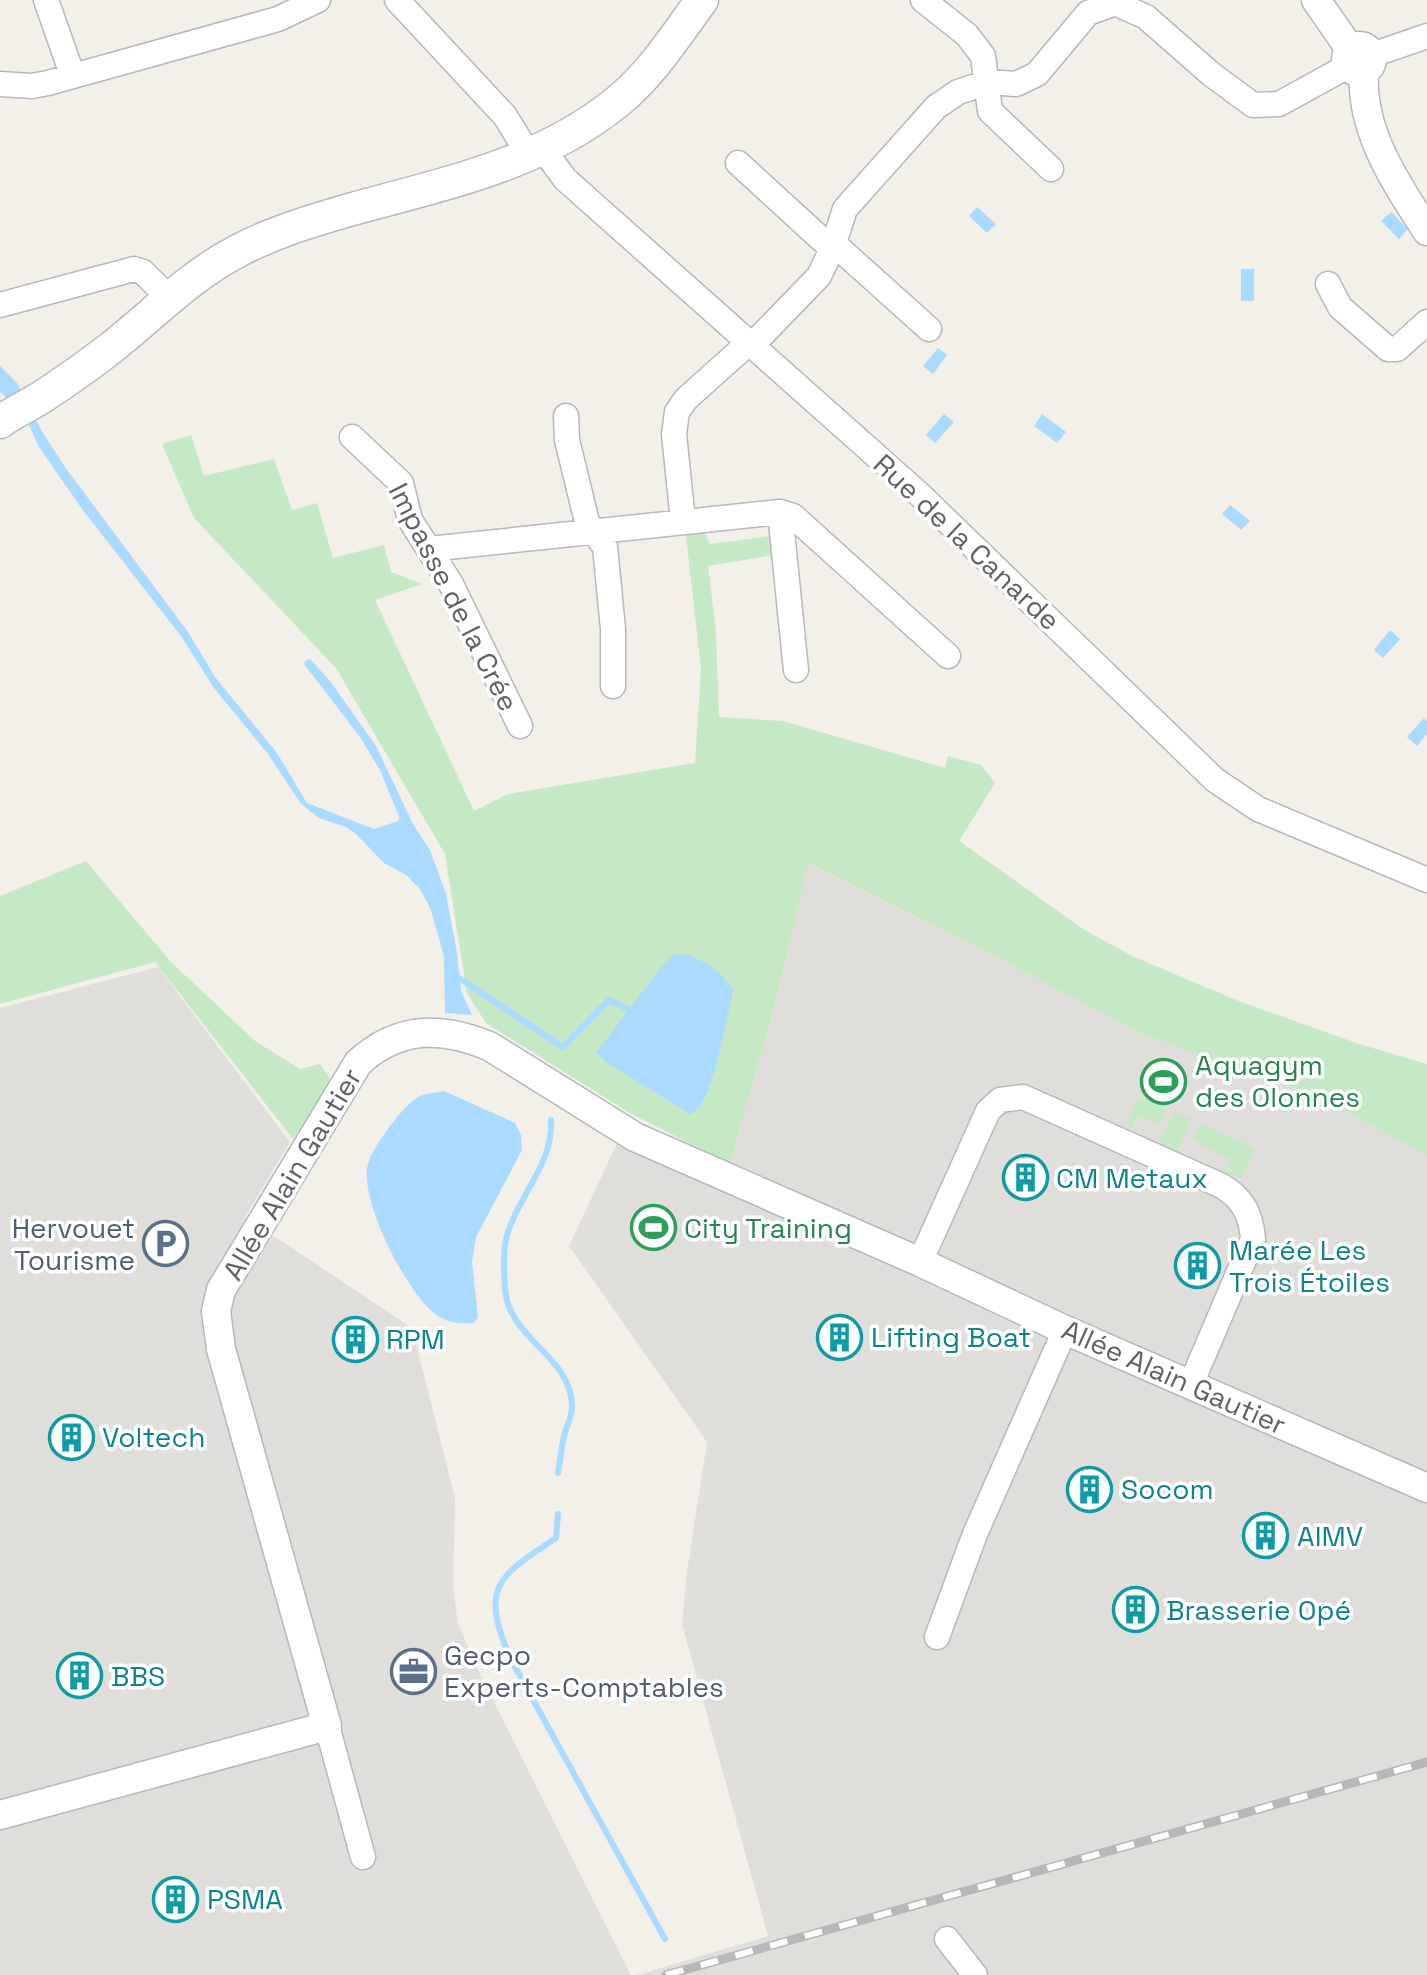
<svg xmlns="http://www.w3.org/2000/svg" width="1427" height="1975" font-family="'Space Grotesk',sans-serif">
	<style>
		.industrial { fill: #e0deda }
		.green { fill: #c5e8c5 }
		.water { fill: #aadaff }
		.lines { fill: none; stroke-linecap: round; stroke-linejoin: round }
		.stream { stroke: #aadaff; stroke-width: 6 }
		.minor-casing { stroke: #b5b8bc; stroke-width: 27 }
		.tertiary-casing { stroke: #b5b8bc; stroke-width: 31 }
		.secondary-casing { stroke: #b6babf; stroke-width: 35 }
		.minor { stroke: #fff; stroke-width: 24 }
		.tertiary { stroke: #fff; stroke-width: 28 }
		.secondary { stroke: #fff; stroke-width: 32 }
		.rail-casing { stroke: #b6b7b8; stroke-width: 9 }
		.rail { stroke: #fff; stroke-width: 6; stroke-dasharray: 18; stroke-linecap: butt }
		.labels { text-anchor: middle; stroke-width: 7; stroke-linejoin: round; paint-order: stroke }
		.street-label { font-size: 28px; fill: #5f6368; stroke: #fff }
		.leisure-label { font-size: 28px; fill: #27864d; stroke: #fff; text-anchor: start }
		.culture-label { font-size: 28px; fill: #0d838f; stroke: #fff; text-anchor: start }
		.service-label { font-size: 28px; fill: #4e5e75; stroke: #fff; text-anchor: end }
	</style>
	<rect width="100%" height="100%" fill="#f1efe8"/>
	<path class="industrial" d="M 807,863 L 1002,960 L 1142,1034 L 1322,1099 L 1427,1155 L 1427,1975 L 637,1975 L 768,1936 L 682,1624 L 687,1572 L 707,1442 L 569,1246 L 627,1122 L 730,1164 L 771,1018 Z
		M 158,967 L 290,1142 L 245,1217 L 412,1328 L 455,1498 L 453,1588 L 458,1624 L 480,1674 L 631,1975 L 0,1975 L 0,1008 Z"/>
	<path class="green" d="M 191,435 L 204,476 L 274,459 L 292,510 L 317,503 L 333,558 L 384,545 L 391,572 L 422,584 L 375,600 L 474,811 L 508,794 L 695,763 L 701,669 L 686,535 L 704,531 L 710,544 L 772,536 L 774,555 L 708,566 L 716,632 L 719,717 L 783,721 L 945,768 L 948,756 L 981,765 L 995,783 L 959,841 L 1083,929 L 1132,956 L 1236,1000 L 1359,1044 L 1427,1064 L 1427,1155 L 1322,1099 L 1142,1034 L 1002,960 L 808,863 L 771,1018 L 730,1164 L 628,1112 L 486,1023 L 467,993 L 445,854 L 336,668 L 194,518 L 162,444 Z
		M 86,861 L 170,961 L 255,1041 L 300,1069 L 320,1064 L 332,1081 L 293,1139 L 155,962 L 0,1004 L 0,896 Z
		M 1139,1097 L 1167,1109 L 1159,1124 L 1138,1116 L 1131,1129 L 1128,1127 L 1129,1119 Z
		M 1175,1112 L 1191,1120 L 1177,1152 L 1159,1144 Z
		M 1200,1124 L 1255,1148 L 1241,1178 L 1225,1173 L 1231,1159 L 1193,1140 Z"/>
	<path class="water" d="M 977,207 L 996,224 L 987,233 L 969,216 Z
		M 1391,212 L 1408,229 L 1399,239 L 1381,221 Z
		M 1241,269 L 1254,269 L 1254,301 L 1241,301 Z
		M 938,348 L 947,355 L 933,374 L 923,366 Z
		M 0,366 L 17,383 L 43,433 L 65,467 L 188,632 L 215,677 L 277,753 L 307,803 L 374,829 L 398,821 L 399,817 L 380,770 L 360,737 L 304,664 L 306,660 L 310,659 L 330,681 L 376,746 L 414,826 L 430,850 L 446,894 L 457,953 L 461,991 L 472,1015 L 445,1013 L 444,957 L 431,910 L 420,889 L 406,875 L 384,863 L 356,834 L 346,827 L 319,818 L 301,804 L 268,754 L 214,688 L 181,636 L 82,509 L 39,447 L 26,419 L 0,391 Z
		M 944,414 L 954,422 L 935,443 L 926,435 Z
		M 1042,414 L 1066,432 L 1057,443 L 1034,426 Z
		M 1230,505 L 1250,521 L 1241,530 L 1222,514 Z
		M 1390,630 L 1400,639 L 1383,658 L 1374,650 Z
		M 1424,718 L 1427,721 L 1427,734 L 1417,746 L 1407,737 Z
		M 685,954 C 707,962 720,970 733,990 C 728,1016 714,1087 700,1106 C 699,1107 691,1114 690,1114 L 609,1064 L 596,1053 L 659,970 L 673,955 Z
		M 444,1091 L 515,1123 L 521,1135 L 522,1150 L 476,1237 L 472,1262 L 478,1317 L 474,1323 C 462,1324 449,1323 438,1316 C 409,1298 358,1199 368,1164 C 372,1148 405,1102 420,1096 C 427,1093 436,1093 444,1091 Z"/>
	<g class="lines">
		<path class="stream" d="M 459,978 L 563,1047 L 609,1000 L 630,1010
			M 551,1120 C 554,1164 516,1198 506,1239 C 503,1253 504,1274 505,1288 C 508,1340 572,1355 572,1407 C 572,1417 566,1427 564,1437 C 561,1449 560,1461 558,1473
			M 558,1514 L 556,1538 C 497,1577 480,1587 510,1658 L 665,1939"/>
		<defs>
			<path id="minor" d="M 46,0 L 72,74
				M 397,0 L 505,116 L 529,155
				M 923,0 L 967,35 L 983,56 L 990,111 L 1051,169
				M 1372,55 L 1427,36
				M 0,84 L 32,86 L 48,83 L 278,19 L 318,0
				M 543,149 L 565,179 L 918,493 L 1215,780 L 1258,809 L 1427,880
				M 738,163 L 832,249 L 841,250 L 929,329
				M 1328,284 L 1340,307 L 1388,349 L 1397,349 L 1427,322
				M 0,305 L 134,269 L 143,272 L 168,297
				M 566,416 L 567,440 L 587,522 L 605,547 L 613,629 L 613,686
				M 352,437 L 401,483 L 410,520 L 451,584 L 520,726
				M 780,512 L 796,670
				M 683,521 L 674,434 L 677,412 L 686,399 L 743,348 L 760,337 L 819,276 L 832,249 L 845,209 L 936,107 L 958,92 L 988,82 L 1016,84 L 1037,74 L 1088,13 L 1115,3 L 1146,17 L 1211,74 L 1253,105 L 1279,104 L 1348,66
				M 429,549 L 780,512 L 793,516 L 948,656
				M 920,1262 L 988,1111 L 1000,1100 L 1023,1097 L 1222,1186 C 1243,1199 1251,1214 1253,1239 L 1191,1384
				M 937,1637 L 975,1534 L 1065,1330
				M 327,1726 L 363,1857
				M 947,1939 L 975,1975"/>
			<path id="tertiary" d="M 1316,0 L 1350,49
				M1346 59a13 13 0 1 1 26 0a13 13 0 1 1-26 0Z
				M 1364,72 C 1360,131 1396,183 1427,231
				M 0,1815 L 327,1726 L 221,1349 L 216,1311 L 221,1290 L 358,1063 C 398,1026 441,1026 489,1046 L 635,1137 L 920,1262 L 1065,1330 L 1427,1488"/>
			<path id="secondary" d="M 0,422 C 13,412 28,406 42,397 C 65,382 89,365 111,348 C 154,314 187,278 236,252 C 271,233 311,221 349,210 C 442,184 540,165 617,102 C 651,75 676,35 702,0"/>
		</defs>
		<use href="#minor" class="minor-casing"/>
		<use href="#tertiary" class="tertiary-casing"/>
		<use href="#secondary" class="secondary-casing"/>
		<use href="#minor" class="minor"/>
		<use href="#tertiary" class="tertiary"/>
		<use href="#secondary" class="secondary"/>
		<defs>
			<path id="rail" d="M 666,1975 L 1427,1762"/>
		</defs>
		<use href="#rail" class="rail-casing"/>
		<use href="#rail" class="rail"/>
	</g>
	<defs>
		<symbol id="stadium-ring" viewBox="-11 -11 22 22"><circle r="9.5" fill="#fff" stroke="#2e9e5b" stroke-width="1.5"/><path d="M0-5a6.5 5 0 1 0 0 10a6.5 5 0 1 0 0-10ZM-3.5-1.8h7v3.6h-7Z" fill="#2e9e5b"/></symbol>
		<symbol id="building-ring" viewBox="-11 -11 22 22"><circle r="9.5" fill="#fff" stroke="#0f9aa8" stroke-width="1.5"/><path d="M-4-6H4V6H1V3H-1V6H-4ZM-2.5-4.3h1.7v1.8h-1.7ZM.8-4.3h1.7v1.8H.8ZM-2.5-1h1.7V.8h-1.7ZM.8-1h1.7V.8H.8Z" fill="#0f9aa8"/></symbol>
		<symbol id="parking-ring" viewBox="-11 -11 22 22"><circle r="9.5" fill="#fff" stroke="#5c6f8a" stroke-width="1.5"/><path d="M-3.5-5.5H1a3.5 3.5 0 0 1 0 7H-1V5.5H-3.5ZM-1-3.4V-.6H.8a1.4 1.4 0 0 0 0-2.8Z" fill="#5c6f8a"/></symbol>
		<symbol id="office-ring" viewBox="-11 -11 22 22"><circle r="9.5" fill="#fff" stroke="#5c6f8a" stroke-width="1.5"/><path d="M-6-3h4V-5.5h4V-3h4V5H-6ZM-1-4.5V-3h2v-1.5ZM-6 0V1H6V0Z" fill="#5c6f8a"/></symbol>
	</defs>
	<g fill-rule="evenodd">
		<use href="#stadium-ring" x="1138" y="1056" width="51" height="51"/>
		<use href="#building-ring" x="1000" y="1152" width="51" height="51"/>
		<use href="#stadium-ring" x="628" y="1202" width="51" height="51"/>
		<use href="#parking-ring" x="140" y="1218" width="51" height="51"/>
		<use href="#building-ring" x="1172" y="1240" width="51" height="51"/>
		<use href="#building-ring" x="814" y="1312" width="51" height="51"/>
		<use href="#building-ring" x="330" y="1314" width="51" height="51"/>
		<use href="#building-ring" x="46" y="1412" width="51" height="51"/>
		<use href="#building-ring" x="1064" y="1464" width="51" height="51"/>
		<use href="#building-ring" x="1240" y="1510" width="51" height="51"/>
		<use href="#building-ring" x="1110" y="1584" width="51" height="51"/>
		<use href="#office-ring" x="388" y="1646" width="51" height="51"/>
		<use href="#building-ring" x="54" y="1650" width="51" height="51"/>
		<use href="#building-ring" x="150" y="1874" width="51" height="51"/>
	</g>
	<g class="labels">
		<g class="street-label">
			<text transform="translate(967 542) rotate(43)" y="10">Rue de la Canarde</text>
			<text transform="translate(454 597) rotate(63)" y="10">Impasse de la Crée</text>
			<text transform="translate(292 1174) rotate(-59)" y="10">Allée Alain Gautier</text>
			<text transform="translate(1174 1377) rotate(24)" y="10">Allée Alain Gautier</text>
		</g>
		<g class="leisure-label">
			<text x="1195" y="1075">Aquagym<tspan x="1195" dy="32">des Olonnes</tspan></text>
			<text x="684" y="1238">City Training</text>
		</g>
		<g class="culture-label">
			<text x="1056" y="1188">CM Metaux</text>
			<text x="1229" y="1260">Marée Les<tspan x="1229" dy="32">Trois Étoiles</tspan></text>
			<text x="871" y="1347">Lifting Boat</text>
			<text x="386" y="1349">RPM</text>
			<text x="102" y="1447">Voltech</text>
			<text x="1121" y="1499">Socom</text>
			<text x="1297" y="1546">AIMV</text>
			<text x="1166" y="1620">Brasserie Opé</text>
			<text x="111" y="1686">BBS</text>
			<text x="207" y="1909">PSMA</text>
		</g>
		<g class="service-label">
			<text x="135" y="1238">Hervouet<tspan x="135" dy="32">Tourisme</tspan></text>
			<text x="444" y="1665" text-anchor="start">Gecpo<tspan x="444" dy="32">Experts-Comptables</tspan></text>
		</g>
	</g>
</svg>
